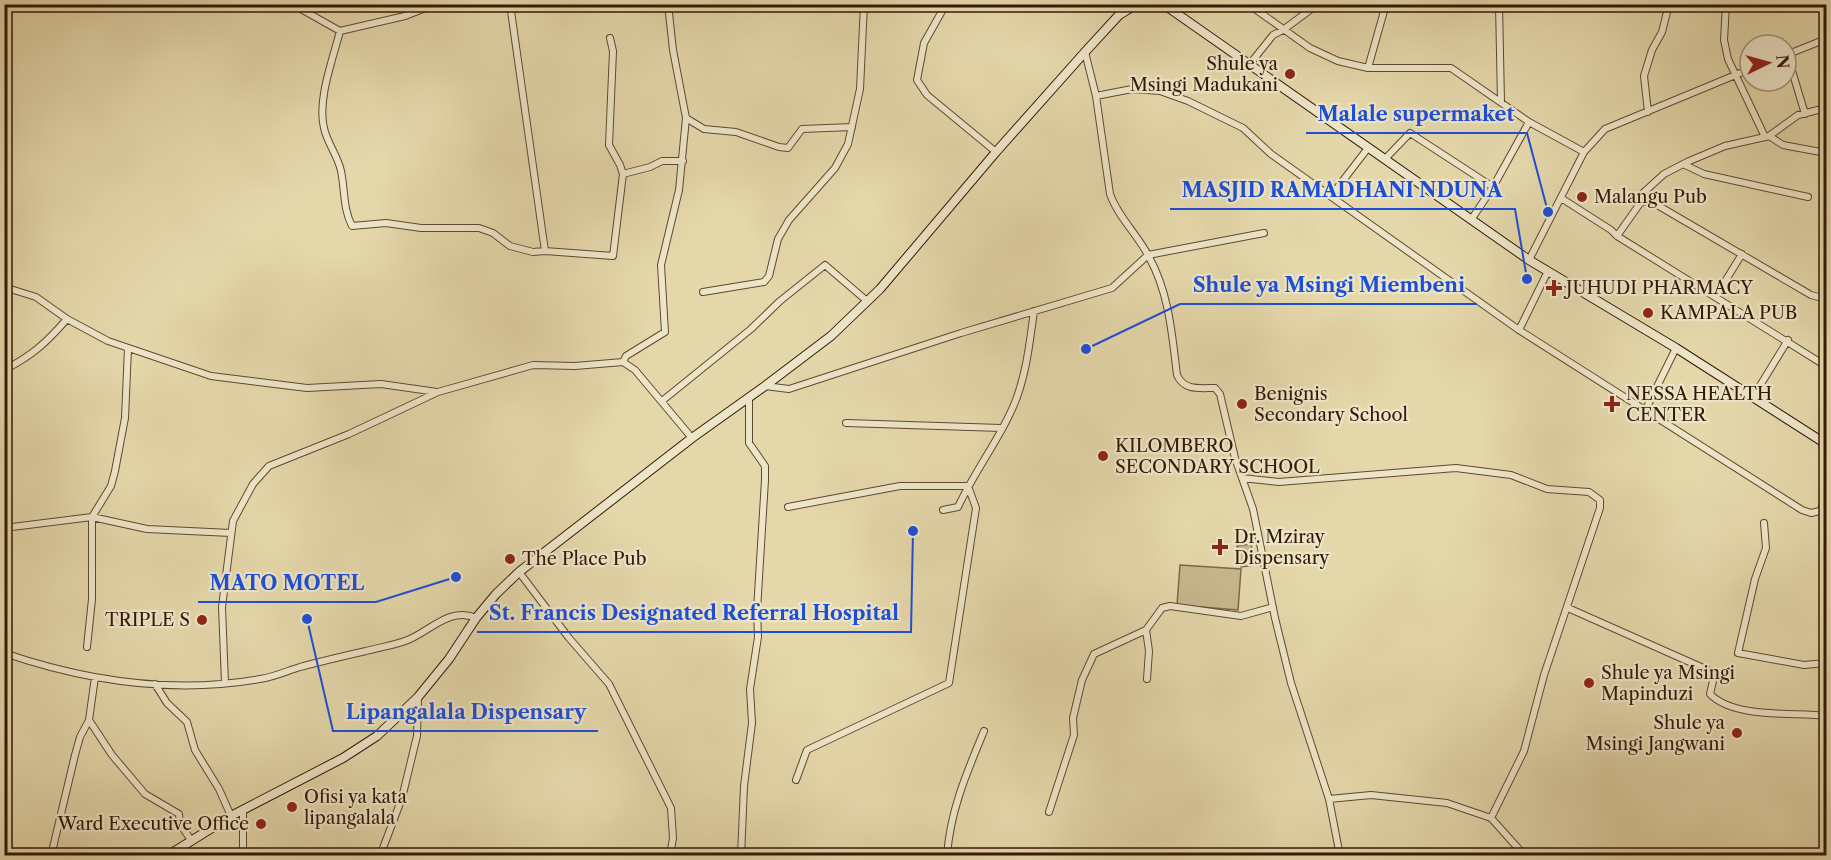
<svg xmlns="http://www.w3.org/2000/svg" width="1831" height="860" font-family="'Libre Caslon Text',serif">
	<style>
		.green { fill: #c6b78e; stroke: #7d684a; stroke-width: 1.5 }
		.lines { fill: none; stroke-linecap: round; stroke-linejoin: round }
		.street-casing { stroke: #60482f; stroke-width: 8 }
		.secondary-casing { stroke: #341806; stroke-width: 10 }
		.street { stroke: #ede5c8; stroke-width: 6 }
		.secondary { stroke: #ede5c8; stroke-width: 8 }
		.poi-dot { fill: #8f2418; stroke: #ede5c8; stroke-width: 2 }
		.labels { text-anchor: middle; stroke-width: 4.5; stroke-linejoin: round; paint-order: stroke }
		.poi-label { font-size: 18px; fill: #341806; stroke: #ede5c8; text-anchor: start }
		.leader { fill: none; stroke: #1d4ed8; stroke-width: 2 }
		.callout-dot { fill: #1d4ed8; stroke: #ede5c8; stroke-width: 2 }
		.callout-label { font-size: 20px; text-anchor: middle; font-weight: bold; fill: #1d4ed8; stroke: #ede5c8; stroke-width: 4.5; stroke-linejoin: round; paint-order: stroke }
	</style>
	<rect width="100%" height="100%" fill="#e4d7aa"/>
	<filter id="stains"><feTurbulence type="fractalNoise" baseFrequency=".00333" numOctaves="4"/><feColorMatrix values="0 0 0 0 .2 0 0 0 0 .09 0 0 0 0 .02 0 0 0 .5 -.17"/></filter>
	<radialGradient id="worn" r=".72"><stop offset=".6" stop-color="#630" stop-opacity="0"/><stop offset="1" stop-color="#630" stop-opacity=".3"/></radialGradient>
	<path class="green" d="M 1251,544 L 1254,565 L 1241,567 L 1237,546 Z
		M 1180,565 L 1241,569 L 1238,610 L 1177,605 Z"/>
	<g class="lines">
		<defs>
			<path id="street" d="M 292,4 L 340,31 L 405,16 L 436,4
				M 510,4 L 545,251
				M 668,4 L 673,50 L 686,118 L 704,129 L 736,132 L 779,147 L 788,148 L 802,129 L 852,127
				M 946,4 L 924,43 L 917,80 L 927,95 L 996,152
				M 1248,4 L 1310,48 L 1338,61 L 1368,68 L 1451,68 L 1529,122
				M 1499,4 L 1501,102
				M 1726,4 L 1724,40 L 1728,59 L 1765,137 L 1769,136 L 1783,145 L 1826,153
				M 340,31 C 333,59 317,100 324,128 C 327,143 338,156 341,171 C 345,190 343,209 352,226 L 386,223 L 421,228 L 479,228 L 493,233 L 510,246 L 533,252 L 545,251 L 613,256 L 623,174 L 620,165 L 609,145 L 613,51 L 610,38
				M 1085,52 L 1096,96 L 1110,194 C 1118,217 1138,235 1149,257 C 1169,293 1172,334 1177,375 C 1184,391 1200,388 1215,388 L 1220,394 L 1235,458 L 1253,509 L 1275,618 L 1291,683 L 1329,799 L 1340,856
				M 1787,54 L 1805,114
				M 1786,55 L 1826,39
				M 1249,65 L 1273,35 L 1283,30 L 1318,4
				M 1368,68 L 1386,4
				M 1096,96 L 1132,89 L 1160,91 L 1188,101 L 1243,128 L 1271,154 L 1519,330 L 1802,510 L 1811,513 L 1820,511 L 1826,500
				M 1648,112 L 1644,76 L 1652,50 L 1662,32 L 1669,4
				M 1769,136 L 1798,115 L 1826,108
				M 1584,152 L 1605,129 L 1750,69
				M 1385,159 L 1410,133 L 1493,187
				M 1685,165 L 1704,174 L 1808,197
				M 623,174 L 650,167 L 662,161 L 683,161
				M 1643,193 L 1664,174 L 1687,162 L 1725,146 L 1765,137
				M 1331,196 L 1368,148
				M 1561,198 L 1611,230 L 1617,236 L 1826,366
				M 1471,220 L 1493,187 L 1529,122 L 1584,152 L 1529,260
				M 1617,236 L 1641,202 L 1652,202 L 1811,295 L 1826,299
				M 4,287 L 36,297 L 67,319 L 108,341 L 211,376 L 307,388 L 381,384 L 437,392
				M 703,292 L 764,282 L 769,276 L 778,239 L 789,220 L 835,168 L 848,144 L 860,89 L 864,4
				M 1716,296 L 1742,254
				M 1519,330 L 1548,271
				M 623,362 L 626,356 L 665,332 L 661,265 L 679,190 L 686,118
				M 4,370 C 33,355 46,343 67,319
				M 765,386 L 789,389 L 961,333 L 1112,288 L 1148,255 L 1264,233
				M 1753,397 L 1788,340
				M 662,401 L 751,329 L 780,301 L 825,265 L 867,301
				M 1645,411 L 1676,348
				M 846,423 L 1001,428
				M 1242,478 L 1279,482 L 1456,468 L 1511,475 L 1547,489 L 1589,492 L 1600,500 L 1600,508 L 1544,675 L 1524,751 L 1491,818
				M 788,507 L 900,486 L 968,486 L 976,508 L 949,683 L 807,750 L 796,780
				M 943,510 L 958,507 C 975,470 1004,433 1017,397 C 1027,369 1030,340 1034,311
				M 1764,523 L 1766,548 L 1755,579 L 1738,653 L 1804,665 L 1826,663
				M 4,528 L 92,517 L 147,529 L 231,533
				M 519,572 L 569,638 L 609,684 L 671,808 L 673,838 L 670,856
				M 1568,608 L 1710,671 L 1713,681 L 1710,694 C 1734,719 1795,712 1826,716
				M 1146,630 L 1149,651 L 1147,679
				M 87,647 L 92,599 L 92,517 L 111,486 L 115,471 L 125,418 L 128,348
				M 4,653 C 86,681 175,694 260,679 C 274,677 287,671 300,667 C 322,661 344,656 366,651 C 381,647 397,645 410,639 C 432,629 451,607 476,618
				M 225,683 L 222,607 L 233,521 L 253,484 L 269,466 L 349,434 L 438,392 L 533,365 L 575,366 L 623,362 L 635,370 L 692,438
				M 155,684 L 167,703 L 187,722 L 195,750 L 219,789 L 231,816
				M 89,720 L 112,755 L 145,794 L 179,814 L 180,824 L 191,840
				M 1329,799 L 1371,795 L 1447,803 L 1491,818 L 1525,856
				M 243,810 L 243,856
				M 1049,812 L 1074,735 L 1073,718 L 1082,680 L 1094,654 L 1146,630 L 1162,608 L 1170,606 L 1241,616 L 1273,607
				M 51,856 L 75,755 L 80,737 L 89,720 L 95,677
				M 380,856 L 402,798 L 417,736 L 418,697
				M 741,856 L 744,786 L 752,723 L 750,689 L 758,637 L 757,610 L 765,480 L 765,466 L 749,443 L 749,398
				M 947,856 C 950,811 967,772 984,731"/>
			<path id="secondary" d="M 1163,4 L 1529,260 L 1676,348 L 1826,444
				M 167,856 L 231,816 L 343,758 L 377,736 L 418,697 L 449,659 L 476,618 L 496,594 L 519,572 L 692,438 L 765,386 L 831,336 L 880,289 L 996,152 L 1085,52 L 1119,15 L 1137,4"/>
		</defs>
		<use href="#street" class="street-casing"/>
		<use href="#secondary" class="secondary-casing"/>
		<use href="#street" class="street"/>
		<use href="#secondary" class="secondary"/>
	</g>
	<g class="poi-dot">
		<circle cx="1290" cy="74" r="6"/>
		<circle cx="1582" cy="197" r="6"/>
		<path d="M1551 279h6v6h6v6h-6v6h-6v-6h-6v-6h6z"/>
		<circle cx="1648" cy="313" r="6"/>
		<circle cx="1242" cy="404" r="6"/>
		<path d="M1609 395h6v6h6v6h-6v6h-6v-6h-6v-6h6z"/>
		<circle cx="1103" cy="456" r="6"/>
		<path d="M1217 538h6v6h6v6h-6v6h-6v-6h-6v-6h6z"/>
		<circle cx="510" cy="559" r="6"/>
		<circle cx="202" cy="620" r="6"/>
		<circle cx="1589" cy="683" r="6"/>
		<circle cx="1737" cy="733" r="6"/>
		<circle cx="292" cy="807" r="6"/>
		<circle cx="261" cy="824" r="6"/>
	</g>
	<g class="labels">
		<g class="poi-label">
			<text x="1278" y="70" text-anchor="end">Shule ya<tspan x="1278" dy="21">Msingi Madukani</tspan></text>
			<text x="1594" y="203">Malangu Pub</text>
			<text x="1566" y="294">JUHUDI PHARMACY</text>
			<text x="1660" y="319">KAMPALA PUB</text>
			<text x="1254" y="400">Benignis<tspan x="1254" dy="21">Secondary School</tspan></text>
			<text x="1626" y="400">NESSA HEALTH<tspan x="1626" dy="21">CENTER</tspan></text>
			<text x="1115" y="452">KILOMBERO<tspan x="1115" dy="21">SECONDARY SCHOOL</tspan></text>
			<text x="1234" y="543">Dr. Mziray<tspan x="1234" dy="21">Dispensary</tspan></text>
			<text x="522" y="565">The Place Pub</text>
			<text x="190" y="626" text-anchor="end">TRIPLE S</text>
			<text x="1601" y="679">Shule ya Msingi<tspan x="1601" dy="21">Mapinduzi</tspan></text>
			<text x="1725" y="729" text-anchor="end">Shule ya<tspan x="1725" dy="21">Msingi Jangwani</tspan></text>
			<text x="304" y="803">Ofisi ya kata<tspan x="304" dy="21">lipangalala</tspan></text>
			<text x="249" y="830" text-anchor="end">Ward Executive Office</text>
		</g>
	</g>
	<path class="leader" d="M1548 212L1527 133H1306M1527 279L1515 209H1170M1086 349L1180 304H1477M456 577L376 602H198M913 531L911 632H477M307 619L333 731H598"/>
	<g class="callout-dot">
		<circle cx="1548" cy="212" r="6"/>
		<circle cx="1527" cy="279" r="6"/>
		<circle cx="1086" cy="349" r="6"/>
		<circle cx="456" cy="577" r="6"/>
		<circle cx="913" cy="531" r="6"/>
		<circle cx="307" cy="619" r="6"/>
	</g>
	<g class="callout-label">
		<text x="1416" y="121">Malale supermaket</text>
		<text x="1342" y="197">MASJID RAMADHANI NDUNA</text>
		<text x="1329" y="292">Shule ya Msingi Miembeni</text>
		<text x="287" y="590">MATO MOTEL</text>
		<text x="694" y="620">St. Francis Designated Referral Hospital</text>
		<text x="466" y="719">Lipangalala Dispensary</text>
	</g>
	<rect width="1831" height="860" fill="none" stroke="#e4d7aa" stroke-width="24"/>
	<rect x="6" y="6" width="1819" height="848" fill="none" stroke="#341806" stroke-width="3"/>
	<rect x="12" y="12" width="1807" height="836" fill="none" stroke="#341806" stroke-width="1.5"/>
	<g transform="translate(1768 63) rotate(85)"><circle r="28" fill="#ede5c8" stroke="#a3937a" stroke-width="1.5"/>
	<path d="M0-4.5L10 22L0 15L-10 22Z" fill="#8f2418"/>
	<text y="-9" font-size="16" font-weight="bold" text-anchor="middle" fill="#341806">N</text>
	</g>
	<rect width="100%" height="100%" filter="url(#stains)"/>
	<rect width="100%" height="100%" fill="url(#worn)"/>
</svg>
